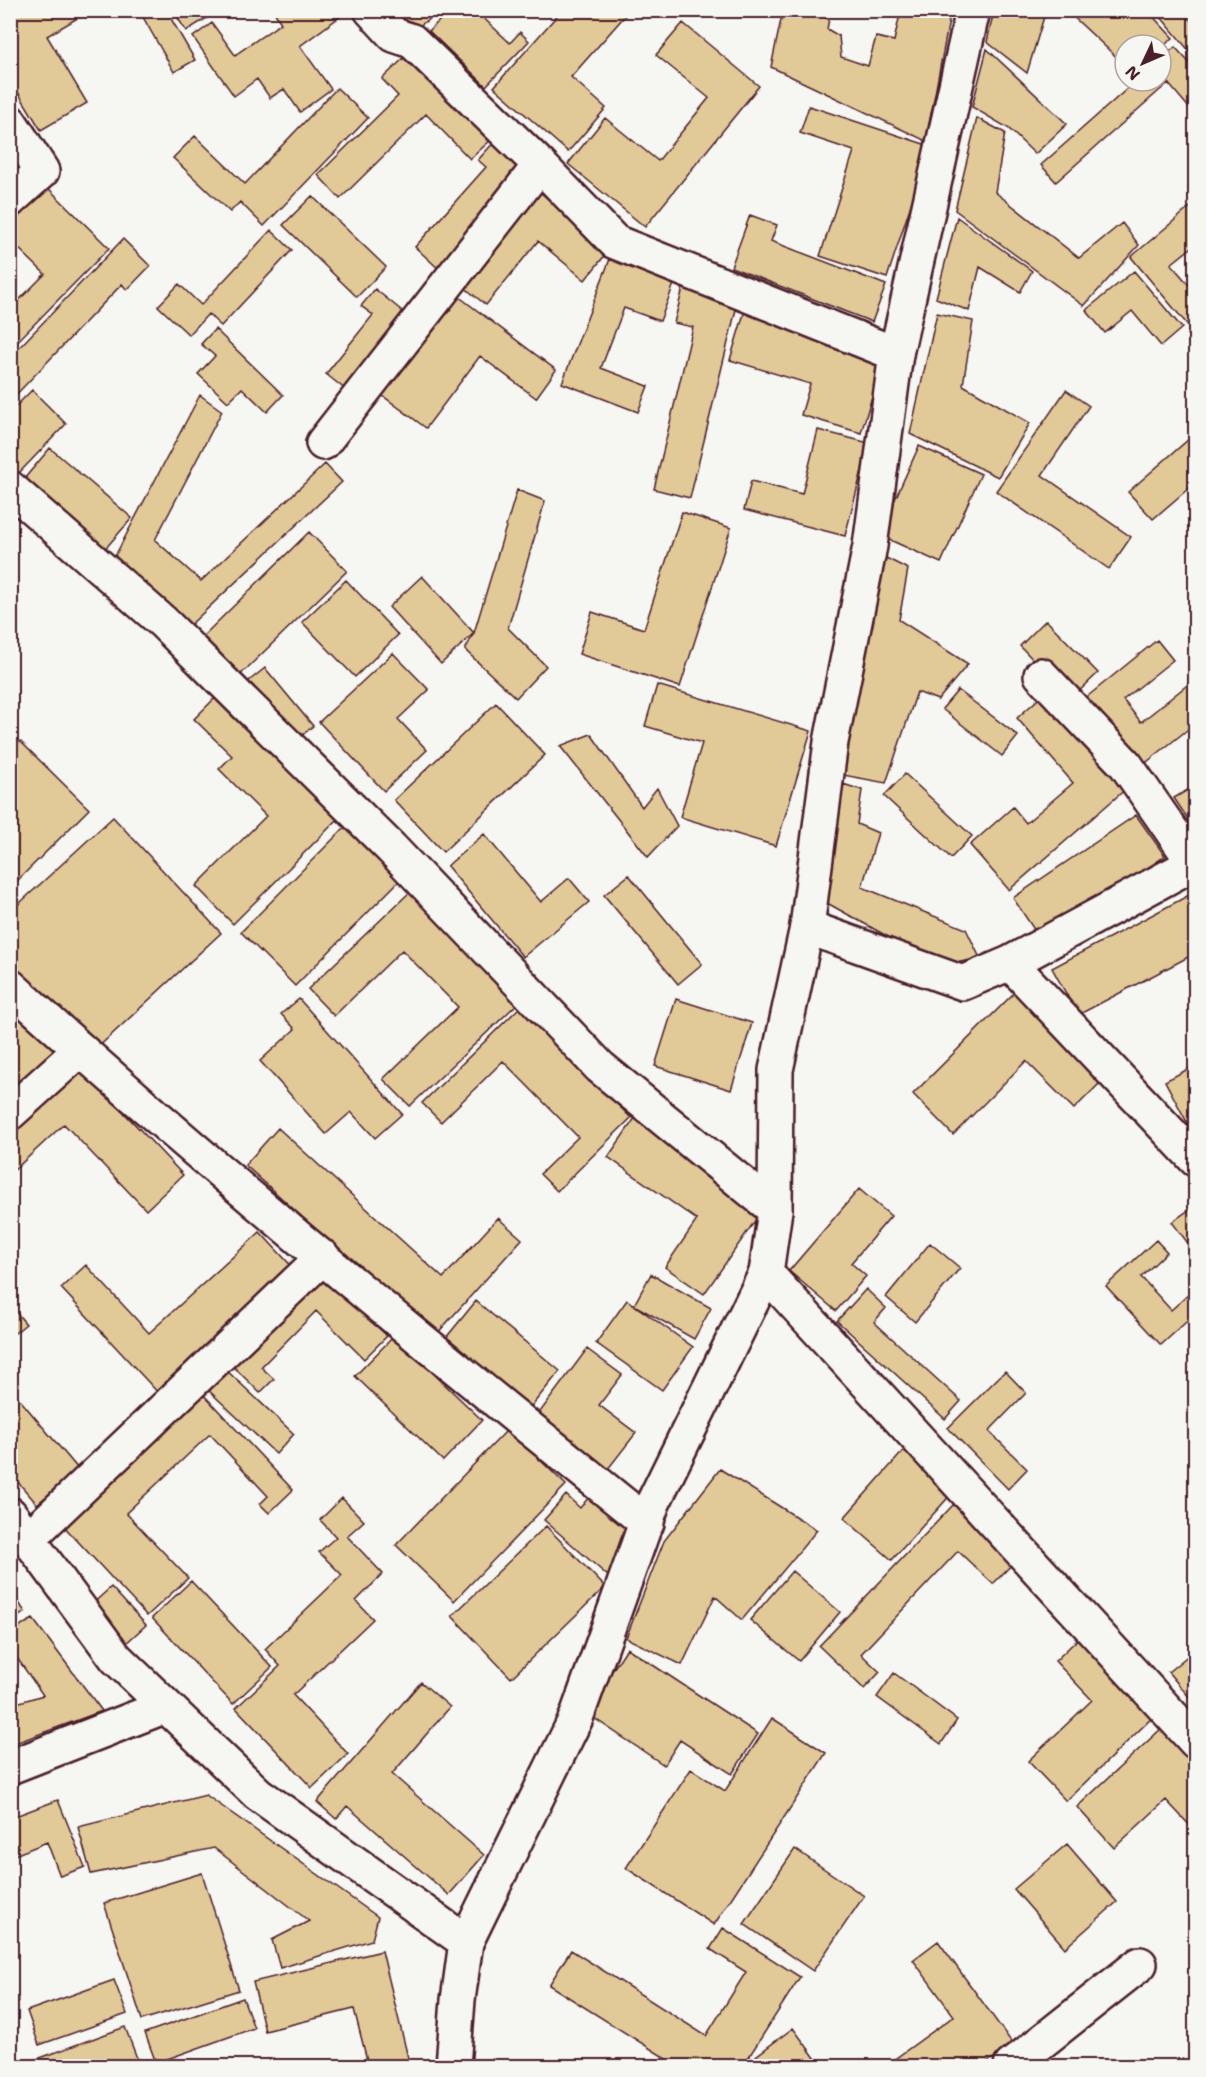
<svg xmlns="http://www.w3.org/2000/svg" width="1206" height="2077" font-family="'Shantell Sans',sans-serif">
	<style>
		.building { fill: #e2c998; stroke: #4a1f2b; stroke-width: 1.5 }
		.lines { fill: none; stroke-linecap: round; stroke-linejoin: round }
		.minor-casing { stroke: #4a1f2b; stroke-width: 38 }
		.tertiary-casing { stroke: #4a1f2b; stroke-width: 38 }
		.minor { stroke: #f6f6f2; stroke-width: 33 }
		.tertiary { stroke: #f6f6f2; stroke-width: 33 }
	</style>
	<rect width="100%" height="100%" fill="#f6f6f2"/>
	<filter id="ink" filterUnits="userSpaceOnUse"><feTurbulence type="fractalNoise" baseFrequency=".0167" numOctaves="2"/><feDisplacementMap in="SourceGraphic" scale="12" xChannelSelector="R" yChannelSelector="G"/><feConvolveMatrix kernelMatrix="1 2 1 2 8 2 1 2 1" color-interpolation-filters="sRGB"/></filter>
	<g filter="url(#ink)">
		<path class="building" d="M 10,10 L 91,10 L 47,36 L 87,103 L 41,130 L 10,79 Z
			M 139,10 L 166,10 L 195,60 L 174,72 Z
			M 173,10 L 220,10 L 186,31 Z
			M 273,10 L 349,10 L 300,46 L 331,89 L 300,112 L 284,89 L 270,98 L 257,79 L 234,96 L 193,37 L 212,23 L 235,55 L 281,23 Z
			M 397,10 L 442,10 L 412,31 Z
			M 450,10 L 475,10 L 510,43 L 520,32 L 529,41 L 486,86 L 429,31 Z
			M 562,10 L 630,10 L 571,77 L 606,108 L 568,152 L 494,87 Z
			M 783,10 L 802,10 L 829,19 L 827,29 L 839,36 L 841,57 L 868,66 L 876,37 L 894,41 L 900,14 L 890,10 L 951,10 L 926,141 L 771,67 Z
			M 994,10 L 1046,10 L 1027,73 L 987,42 Z
			M 1066,10 L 1147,10 L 1173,38 L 1161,48 L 1161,45 L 1125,45 L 1125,65 Z
			M 1155,10 L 1183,10 L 1196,26 L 1196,59 Z
			M 683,23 L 759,86 L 645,227 L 568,164 L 605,118 L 658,161 L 709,98 L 656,55 Z
			M 1175,47 L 1196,70 L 1196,116 L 1168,83 L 1056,182 L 1041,165 L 1136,81 L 1161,81 L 1161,59 Z
			M 987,49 L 1067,124 L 1035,154 L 1008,128 L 972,107 Z
			M 409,53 L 493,138 L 470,159 L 426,114 L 340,199 L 318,175 L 398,96 L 382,79 Z
			M 337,88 L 368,118 L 264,226 L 240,202 L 230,212 L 173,158 L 195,136 L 245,184 Z
			M 809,106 L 930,146 L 887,278 L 820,256 L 854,151 L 800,133 Z
			M 977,118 L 1005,133 L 995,192 L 1079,258 L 1122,223 L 1139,245 L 1084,306 L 955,210 Z
			M 496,140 L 530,170 L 441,271 L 415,247 L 486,167 L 478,160 Z
			M 531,185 L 610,249 L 585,280 L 538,241 L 486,305 L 454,279 Z
			M 48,188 L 109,248 L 10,349 L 10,309 L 45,274 L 10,240 L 10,225 Z
			M 312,196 L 386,267 L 357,297 L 283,225 Z
			M 1195,203 L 1196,244 L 1171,264 L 1196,293 L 1196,335 L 1131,257 Z
			M 750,215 L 777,225 L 771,241 L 886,285 L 872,322 L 731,267 Z
			M 957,217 L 1032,271 L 1020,292 L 980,267 L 969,311 L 936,298 Z
			M 271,230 L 292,250 L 221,326 L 208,314 L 189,335 L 158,306 L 179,284 L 201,305 Z
			M 123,239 L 150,266 L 127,290 L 122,284 L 10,401 L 10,357 Z
			M 610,259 L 674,284 L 660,321 L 624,308 L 601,368 L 648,386 L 638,412 L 562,383 Z
			M 1134,271 L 1182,328 L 1161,346 L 1132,311 L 1105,333 L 1086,310 Z
			M 684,284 L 739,297 L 690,498 L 654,489 L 693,327 L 674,323 Z
			M 375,289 L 412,319 L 351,394 L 326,374 L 373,315 L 361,306 Z
			M 454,293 L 556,370 L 536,398 L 480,356 L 426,428 L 379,393 Z
			M 745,310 L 885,353 L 861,433 L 801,415 L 810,384 L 730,360 Z
			M 937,313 L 973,321 L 963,385 L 1030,423 L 998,477 L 910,434 Z
			M 215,329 L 283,395 L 267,412 L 242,388 L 228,402 L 198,374 L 215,356 L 201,344 Z
			M 32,390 L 66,424 L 18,474 L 10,467 L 10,404 L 14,408 Z
			M 1066,390 L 1089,406 L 1042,475 L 1131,537 L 1109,569 L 996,491 Z
			M 200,395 L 222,411 L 155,540 L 201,581 L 325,464 L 342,482 L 188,627 L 114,558 Z
			M 818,430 L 869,443 L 845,536 L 744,510 L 751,481 L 802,494 Z
			M 1196,433 L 1196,482 L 1153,519 L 1128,492 Z
			M 919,446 L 981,474 L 941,563 L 879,535 Z
			M 50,448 L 132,518 L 105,549 L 24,479 Z
			M 517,490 L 545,501 L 508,628 L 546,666 L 516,698 L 465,650 L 474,633 Z
			M 682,512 L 731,528 L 680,687 L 579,654 L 592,612 L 644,629 Z
			M 309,532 L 347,571 L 235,680 L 197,642 Z
			M 882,556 L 908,569 L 899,620 L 968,664 L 938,700 L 917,692 L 886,783 L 843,775 Z
			M 422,576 L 474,633 L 441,664 L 389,607 Z
			M 346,580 L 398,635 L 355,677 L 302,622 Z
			M 1046,620 L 1098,673 L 1071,699 L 1020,646 Z
			M 1157,640 L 1173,660 L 1123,700 L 1141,722 L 1196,678 L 1196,723 L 1138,769 L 1083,700 Z
			M 393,653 L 429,690 L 398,719 L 427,750 L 384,791 L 319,722 Z
			M 265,668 L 313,726 L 293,743 L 245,684 Z
			M 657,685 L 811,731 L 776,846 L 680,817 L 702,743 L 645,726 Z
			M 958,690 L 1018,736 L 1002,756 L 942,709 Z
			M 1045,693 L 1127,788 L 1009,890 L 970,845 L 1013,807 L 1026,823 L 1073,783 L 1017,718 Z
			M 218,695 L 340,817 L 233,924 L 196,886 L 266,816 L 219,769 L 232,756 L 194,719 Z
			M 496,703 L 545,755 L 443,852 L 394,800 Z
			M 591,734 L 642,807 L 657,788 L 677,826 L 648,857 L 560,746 Z
			M 20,741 L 89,809 L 10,888 L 10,751 Z
			M 905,774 L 972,836 L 951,858 L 884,796 Z
			M 843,784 L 862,790 L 857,824 L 878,833 L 862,887 L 966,929 L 980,958 L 941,966 L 827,903 Z
			M 1196,785 L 1196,831 L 1174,798 Z
			M 1136,815 L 1165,856 L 1041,940 L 1013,898 Z
			M 113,817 L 221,933 L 93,1052 L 10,964 L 10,912 Z
			M 350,822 L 404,876 L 295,986 L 241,932 Z
			M 484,834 L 541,902 L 569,878 L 589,902 L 523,957 L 447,866 Z
			M 629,875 L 702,964 L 678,984 L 604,895 Z
			M 411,891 L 518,1003 L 410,1106 L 383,1079 L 458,1007 L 402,950 L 334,1016 L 308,989 Z
			M 1193,893 L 1196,898 L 1196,953 L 1078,1015 L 1052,968 Z
			M 1018,989 L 1106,1077 L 1074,1109 L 1026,1061 L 953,1135 L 913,1094 Z
			M 10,999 L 61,1055 L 10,1100 Z
			M 299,999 L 402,1114 L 375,1138 L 351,1112 L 326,1134 L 260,1061 L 295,1029 L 281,1014 Z
			M 676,999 L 752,1023 L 731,1090 L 655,1066 Z
			M 521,1006 L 631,1118 L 557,1191 L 540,1174 L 578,1137 L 503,1061 L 441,1122 L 422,1103 Z
			M 75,1061 L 183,1175 L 146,1210 L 64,1124 L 10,1174 L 10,1121 Z
			M 1196,1065 L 1196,1139 L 1165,1081 Z
			M 637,1115 L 766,1205 L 704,1294 L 665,1267 L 697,1220 L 608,1157 Z
			M 278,1128 L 443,1278 L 498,1218 L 522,1239 L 434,1337 L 245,1165 Z
			M 859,1189 L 891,1216 L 851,1263 L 866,1276 L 836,1311 L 789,1271 Z
			M 1196,1205 L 1196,1254 L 1172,1222 Z
			M 260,1232 L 297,1272 L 162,1397 L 61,1288 L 86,1265 L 149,1333 Z
			M 1156,1240 L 1167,1252 L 1141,1277 L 1171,1310 L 1196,1288 L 1196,1313 L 1161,1345 L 1106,1286 Z
			M 930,1243 L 960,1268 L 915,1322 L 886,1297 Z
			M 318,1267 L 387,1336 L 364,1359 L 316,1311 L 261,1367 L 274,1379 L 260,1393 L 226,1359 Z
			M 651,1274 L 711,1308 L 694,1339 L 634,1305 Z
			M 866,1289 L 886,1308 L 874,1322 L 961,1401 L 945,1419 L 837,1321 Z
			M 627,1300 L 693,1347 L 662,1390 L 596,1343 Z
			M 476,1301 L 560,1371 L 529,1409 L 445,1339 Z
			M 10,1305 L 26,1324 L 10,1337 Z
			M 394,1336 L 482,1420 L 443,1461 L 355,1376 Z
			M 587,1349 L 622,1375 L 599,1405 L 636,1433 L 604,1474 L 534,1420 Z
			M 223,1367 L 294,1434 L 276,1454 L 205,1387 Z
			M 1005,1371 L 1026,1393 L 989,1431 L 1027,1469 L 1008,1489 L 948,1428 Z
			M 10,1388 L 79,1470 L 37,1504 L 10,1473 Z
			M 200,1391 L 293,1490 L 269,1513 L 260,1504 L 268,1496 L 210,1434 L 126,1513 L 188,1578 L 147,1616 L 60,1522 Z
			M 508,1429 L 566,1485 L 454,1601 L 396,1545 Z
			M 906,1448 L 954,1491 L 892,1560 L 844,1518 Z
			M 720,1469 L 817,1530 L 742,1620 L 715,1596 L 682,1665 L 626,1638 L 664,1541 Z
			M 606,1494 L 630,1515 L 609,1577 L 544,1520 L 566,1495 L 580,1508 L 589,1497 L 597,1504 Z
			M 342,1498 L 364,1521 L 347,1536 L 383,1574 L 356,1601 L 373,1619 L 293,1695 L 348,1754 L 312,1788 L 236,1708 L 280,1666 L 265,1649 L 342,1575 L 319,1552 L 336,1537 L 320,1520 Z
			M 954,1504 L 1015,1561 L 993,1584 L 958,1551 L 861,1654 L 880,1672 L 864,1689 L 819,1646 Z
			M 546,1526 L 605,1587 L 511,1678 L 452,1616 Z
			M 792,1571 L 840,1612 L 799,1661 L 750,1620 Z
			M 191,1581 L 272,1667 L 233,1704 L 152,1618 Z
			M 111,1587 L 146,1625 L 124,1645 L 89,1607 Z
			M 10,1589 L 25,1612 L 10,1622 Z
			M 33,1619 L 102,1711 L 10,1745 L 10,1705 L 43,1695 L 10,1648 L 10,1632 Z
			M 1082,1635 L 1157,1713 L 1066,1801 L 1028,1761 L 1092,1700 L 1055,1661 Z
			M 627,1648 L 758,1734 L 732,1774 L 680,1740 L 664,1765 L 585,1712 Z
			M 1196,1649 L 1196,1705 L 1168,1672 Z
			M 894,1673 L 957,1720 L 941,1744 L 877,1697 Z
			M 421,1682 L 450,1707 L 392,1774 L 484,1855 L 449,1895 L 347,1806 L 336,1819 L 317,1802 Z
			M 772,1718 L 826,1753 L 714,1925 L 626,1868 L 691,1769 L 725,1791 Z
			M 1163,1727 L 1196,1762 L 1196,1832 L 1166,1800 L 1114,1848 L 1077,1807 Z
			M 206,1795 L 378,1917 L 372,1940 L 280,1968 L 272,1940 L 309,1921 L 214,1848 L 91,1874 L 78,1827 Z
			M 58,1800 L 85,1867 L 60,1876 L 47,1842 L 10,1857 L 10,1818 Z
			M 1067,1844 L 1117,1902 L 1065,1948 L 1014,1889 Z
			M 795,1849 L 864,1896 L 813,1971 L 744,1924 Z
			M 202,1873 L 239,1990 L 142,2020 L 104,1903 Z
			M 723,1928 L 800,1977 L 743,2066 L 678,2066 L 549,1985 L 571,1950 L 706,2036 L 746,1972 L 710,1949 Z
			M 938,1941 L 1013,2044 L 982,2066 L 885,2066 L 954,2016 L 913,1960 Z
			M 382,1951 L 410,2066 L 359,2066 L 368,2064 L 354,2009 L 265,2031 L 253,1982 Z
			M 114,1980 L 127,2014 L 39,2045 L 27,2011 Z
			M 243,1998 L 254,2028 L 156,2063 L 145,2033 Z
			M 125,2027 L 140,2066 L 18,2066 Z
			M 793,2028 L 821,2066 L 764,2066 L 756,2056 Z
			M 653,2060 L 666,2066 L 622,2066 Z"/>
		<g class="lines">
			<defs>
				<path id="minor" d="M 371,10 L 394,35 L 412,41 L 540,165 L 615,242 L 896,354
					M 10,122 L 42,171 L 10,200
					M 323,443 L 540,165
					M 10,488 L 163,622 L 391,848 L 600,1067 L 775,1210
					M 1041,675 L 1126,765 L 1194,863
					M 807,927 L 963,983 L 1010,963 L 1196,862
					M 1010,963 L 1196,1160
					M 10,986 C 215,1173 431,1349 647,1523
					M 10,1113 L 80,1050
					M 766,1273 L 1196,1742
					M 10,1514 L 116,1658 L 258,1794 L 466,1942
					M 29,1538 L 323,1257
					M 10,1767 L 166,1706
					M 1011,2066 L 1140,1964"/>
				<path id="tertiary" d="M 453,2066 L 458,2000 L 466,1942 L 576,1718 L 653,1503 L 766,1273 L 775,1210 L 776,1070 L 807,927 L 831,742 L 870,546 L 896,354 L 973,10"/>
			</defs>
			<use href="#minor" class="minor-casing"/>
			<use href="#tertiary" class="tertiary-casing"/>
			<use href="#minor" class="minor"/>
			<use href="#tertiary" class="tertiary"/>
		</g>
	</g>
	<rect width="1206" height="2077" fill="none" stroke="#f6f6f2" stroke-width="36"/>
	<rect x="18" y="18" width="1170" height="2041" fill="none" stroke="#4a1f2b" stroke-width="2" filter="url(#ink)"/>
	<g transform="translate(1143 63) rotate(226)"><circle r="28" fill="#f6f6f2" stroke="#b1a0a2" stroke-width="1.5"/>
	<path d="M0-4.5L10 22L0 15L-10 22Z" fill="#4a1f2b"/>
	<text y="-9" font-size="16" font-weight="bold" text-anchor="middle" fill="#4a1f2b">N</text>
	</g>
</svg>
